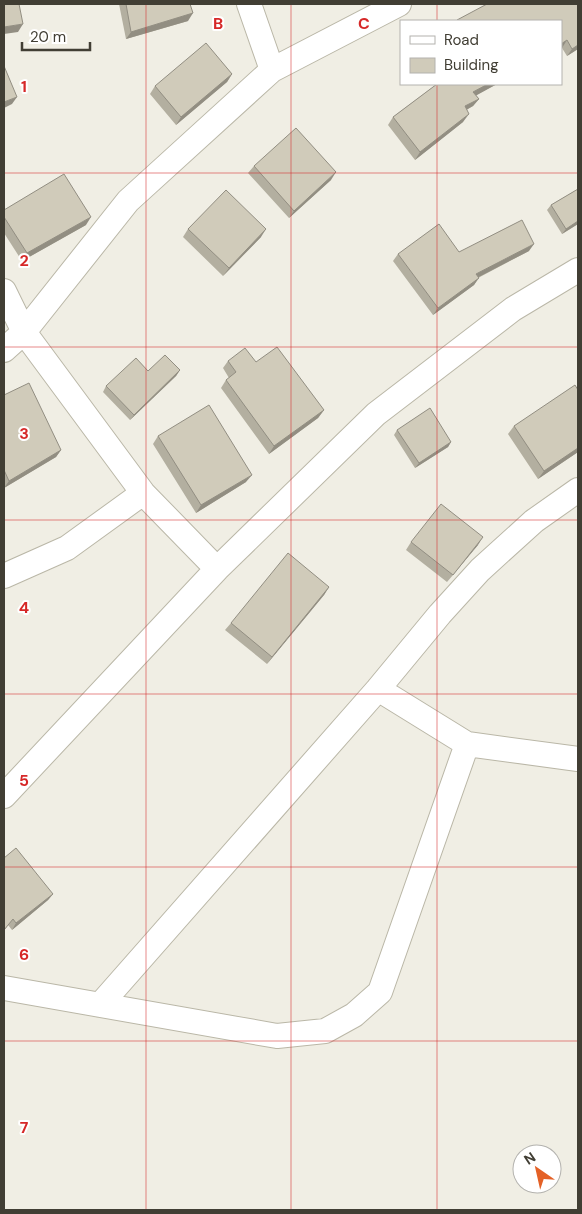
<svg xmlns="http://www.w3.org/2000/svg" width="582" height="1214" font-family="'DM Sans',sans-serif">
	<style>
		.lines { fill: none; stroke-linecap: round; stroke-linejoin: round }
		.minor-casing { stroke: #bab7a7; stroke-width: 26 }
		.minor { stroke: #fff; stroke-width: 24 }
		.wall { fill: #b3afa0 }
		.shaded-wall { fill: #928e82 }
		.building { fill: #d0cbba; stroke: #928e82 }
		.grid { fill: none; stroke: #d62828; stroke-width: 1; stroke-opacity: 0.55 }
		.grid-label { font-size: 16px; text-anchor: middle; font-weight: bold; fill: #d62828; stroke: #fff; stroke-width: 4; stroke-linejoin: round; paint-order: stroke }
	</style>
	<rect width="100%" height="100%" fill="#f0eee4"/>
	<g class="lines">
		<defs>
			<path id="minor" d="M 249,4 L 272,70
				M 4,291 L 24,332 L 143,493 L 217,569
				M 4,350 L 24,332 L 128,201 L 272,70 L 399,4
				M 4,576 L 67,548 L 143,493
				M 378,689 L 467,744 L 578,759
				M 4,796 L 217,569 L 376,414 L 513,309 L 578,270
				M 4,988 L 277,1036 L 325,1031 L 354,1015 L 380,992 L 467,744
				M 100,1005 L 378,689 L 440,614 L 480,570 L 534,521 L 578,490"/>
		</defs>
		<use href="#minor" class="minor-casing"/>
		<use href="#minor" class="minor"/>
	</g>
	<path class="wall" d="M 119,4 L 190,4 L 188,21 L 126,39 Z
		M 578,4 L 578,49 L 567,56 L 562,48 L 561,49 L 561,21 L 456,21 L 457,20 Z
		M 232,74 L 227,82 L 176,125 L 150,94 L 155,86 Z
		M 437,84 L 497,84 L 476,95 L 479,99 L 473,106 L 466,110 L 463,122 L 415,160 L 388,125 L 393,117 Z
		M 254,166 L 331,180 L 289,218 L 248,173 Z
		M 578,189 L 578,224 L 562,234 L 547,210 L 551,205 Z
		M 4,210 L 86,225 L 22,261 L 4,233 Z
		M 188,229 L 261,237 L 223,276 L 183,237 Z
		M 529,251 L 478,278 L 474,285 L 433,315 L 393,261 L 398,254 L 459,252 Z
		M 228,361 L 256,362 L 324,410 L 318,418 L 269,454 L 221,388 L 226,380 L 229,378 L 223,368 Z
		M 180,370 L 176,376 L 130,420 L 103,392 L 106,386 L 148,371 Z
		M 578,390 L 578,452 L 538,479 L 508,434 L 514,426 Z
		M 4,395 L 61,450 L 56,457 L 4,488 Z
		M 397,430 L 451,442 L 448,447 L 415,468 L 394,435 Z
		M 158,436 L 246,482 L 196,513 L 153,444 Z
		M 411,542 L 478,545 L 447,582 L 406,550 Z
		M 329,587 L 324,595 L 267,664 L 225,630 L 231,623 Z
		M 4,858 L 53,894 L 48,900 L 12,930 L 8,925 L 4,931 Z"/>
	<path class="shaded-wall" d="M 193,13 L 188,21 L 126,39 L 131,32 Z
		M 23,24 L 18,32 L 4,34 L 4,27 Z
		M 567,40 L 562,48 L 561,49 L 561,44 Z
		M 578,45 L 578,49 L 567,56 L 572,49 Z
		M 232,74 L 227,82 L 176,125 L 181,117 Z
		M 488,84 L 497,84 L 468,100 L 473,92 Z
		M 17,97 L 12,104 L 4,108 L 4,102 Z
		M 479,99 L 473,106 L 459,114 L 465,106 Z
		M 469,114 L 463,122 L 415,160 L 420,152 Z
		M 336,172 L 331,180 L 289,218 L 294,211 Z
		M 91,217 L 86,225 L 22,261 L 27,253 Z
		M 578,221 L 578,224 L 562,234 L 566,229 Z
		M 266,229 L 261,237 L 223,276 L 229,268 Z
		M 534,244 L 529,251 L 471,281 L 476,274 Z
		M 479,278 L 474,285 L 433,315 L 438,308 Z
		M 180,370 L 176,376 L 130,420 L 134,415 Z
		M 324,410 L 318,418 L 269,454 L 274,446 Z
		M 451,442 L 448,447 L 415,468 L 419,463 Z
		M 578,448 L 578,452 L 538,479 L 544,471 Z
		M 61,450 L 56,457 L 4,488 L 9,481 Z
		M 252,475 L 246,482 L 196,513 L 201,505 Z
		M 483,537 L 478,545 L 447,582 L 453,575 Z
		M 329,587 L 324,595 L 267,664 L 272,657 Z
		M 53,894 L 48,900 L 12,930 L 16,923 Z"/>
	<path class="building" d="M 4,4 L 19,4 L 23,24 L 4,27 Z
		M 126,4 L 190,4 L 193,13 L 131,32 Z
		M 487,4 L 578,4 L 578,45 L 572,49 L 567,40 L 561,44 L 561,21 L 457,21 L 457,20 Z
		M 206,43 L 232,74 L 181,117 L 155,86 Z
		M 4,66 L 17,97 L 4,102 Z
		M 437,84 L 488,84 L 473,92 L 479,99 L 465,106 L 469,114 L 420,152 L 393,117 Z
		M 296,128 L 336,172 L 294,211 L 254,166 Z
		M 64,174 L 91,217 L 27,253 L 4,217 L 4,210 Z
		M 578,189 L 578,221 L 566,229 L 551,205 Z
		M 226,190 L 266,229 L 229,268 L 188,229 Z
		M 522,220 L 534,244 L 476,274 L 479,278 L 438,308 L 398,254 L 439,224 L 459,252 Z
		M 277,347 L 324,410 L 274,446 L 226,380 L 236,372 L 228,361 L 245,348 L 256,362 Z
		M 165,355 L 180,370 L 134,415 L 106,386 L 136,358 L 148,371 Z
		M 29,383 L 61,450 L 9,481 L 4,470 L 4,395 Z
		M 575,385 L 578,390 L 578,448 L 544,471 L 514,426 Z
		M 209,405 L 252,475 L 201,505 L 158,436 Z
		M 430,408 L 451,442 L 419,463 L 397,430 Z
		M 441,504 L 483,537 L 453,575 L 411,542 Z
		M 288,553 L 329,587 L 272,657 L 231,623 Z
		M 16,848 L 53,894 L 16,923 L 13,919 L 4,930 L 4,858 Z"/>
	<path class="grid" d="M 146,4 L 146,1210M 291,4 L 291,1210M 437,4 L 437,21M 437,84 L 437,1210M 4,173 L 578,173M 4,347 L 578,347M 4,520 L 578,520M 4,694 L 578,694M 4,867 L 578,867M 4,1041 L 578,1041"/>
	<g class="grid-label">
		<text x="218" y="29">B</text>
		<text x="364" y="29">C</text>
		<text x="24" y="92">1</text>
		<text x="24" y="266">2</text>
		<text x="24" y="439">3</text>
		<text x="24" y="613">4</text>
		<text x="24" y="786">5</text>
		<text x="24" y="960">6</text>
		<text x="24" y="1133">7</text>
	</g>
	<rect width="582" height="1214" fill="none" stroke="#413e34" stroke-width="10"/>
	<rect x="400" y="20" width="162" height="65" fill="#ffffff" stroke="#b3b2ae"/>
	<rect x="410" y="36" width="25" height="8" fill="#ffffff" stroke="#b3b2ae"/>
	<text x="444" y="45" font-size="15" fill="#413e34">Road</text>
	<rect x="410" y="58" width="25" height="15" fill="#d0cbba" stroke="#b3b2ae"/>
	<text x="444" y="70" font-size="15" fill="#413e34">Building</text>
	<g transform="translate(537 1169) rotate(326)"><circle r="24" fill="#ffffff" stroke="#b3b2ae"/>
	<path d="M0-4L9 19L0 12L-9 19Z" fill="#e46126"/>
	<text y="-8" font-size="14" font-weight="bold" text-anchor="middle" fill="#413e34">N</text>
	</g>
	<path d="M22 42v8h68v-8" fill="none" stroke="#413e34" stroke-width="2.5"/>
	<text x="30" y="42" font-size="15" fill="#413e34" stroke="#ffffff" stroke-width="4" paint-order="stroke">20 m</text>
</svg>
